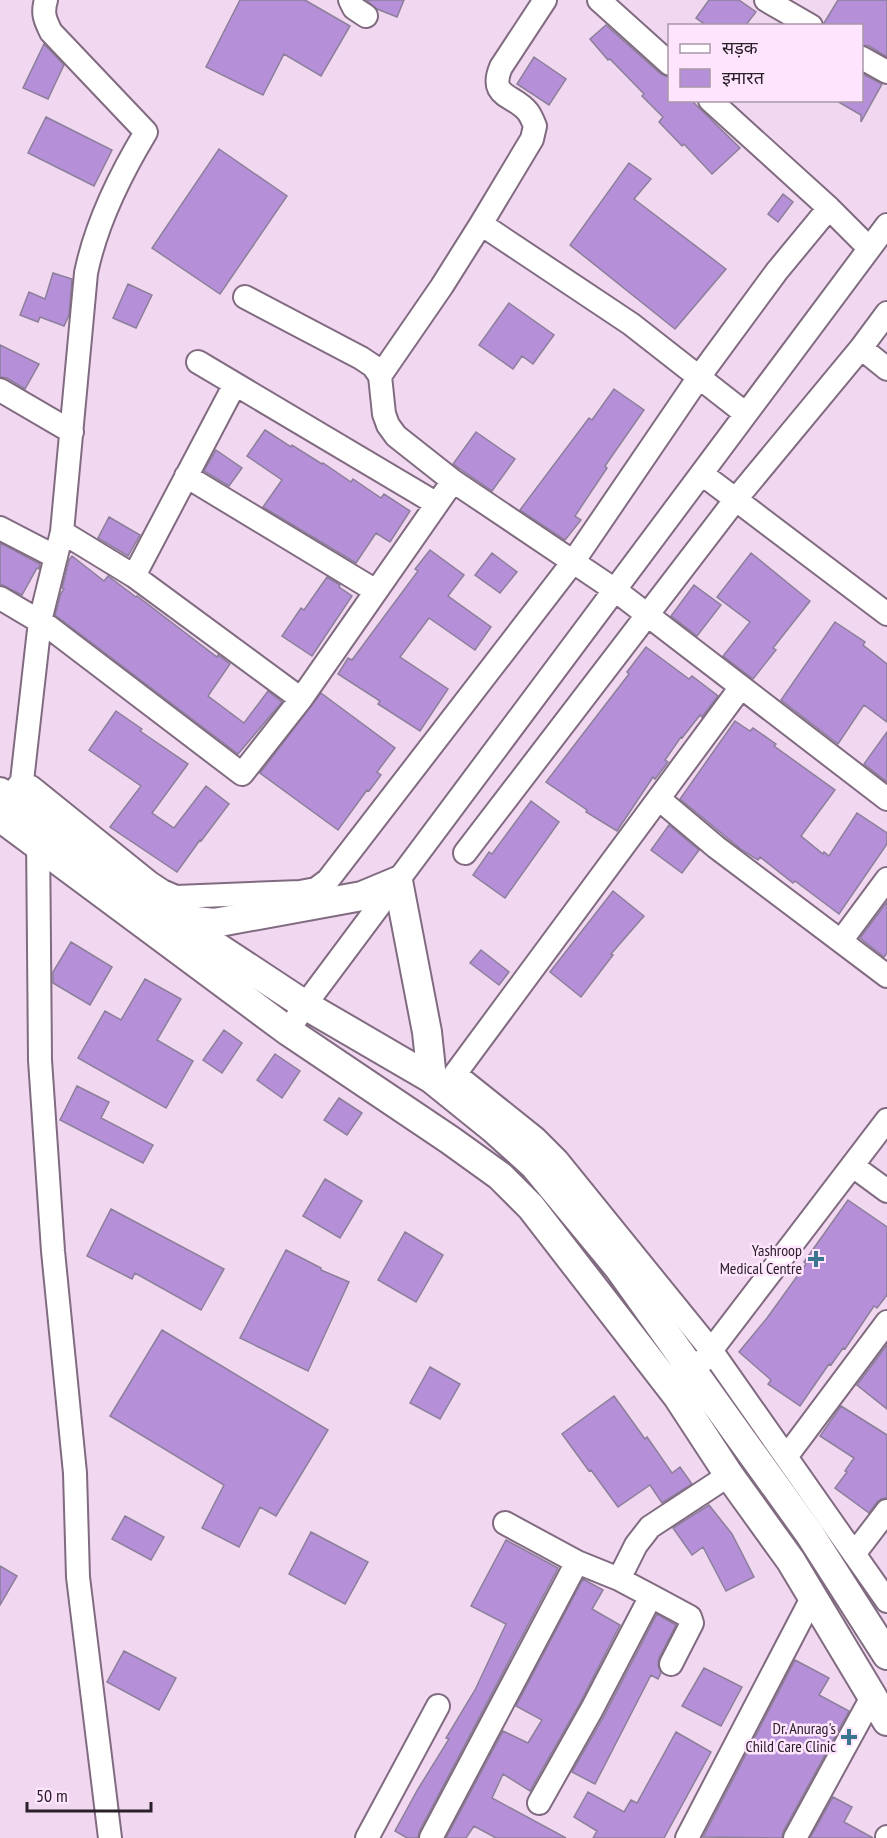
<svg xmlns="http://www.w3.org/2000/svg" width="887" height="1838" font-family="'PT Sans Narrow','Noto Sans Devanagari',sans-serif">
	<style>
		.building { fill: #b590d8; stroke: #8c7f9a; stroke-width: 1.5 }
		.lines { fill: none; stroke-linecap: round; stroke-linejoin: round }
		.minor-casing { stroke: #806b80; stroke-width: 26 }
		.major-casing { stroke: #806b80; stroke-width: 32 }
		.minor { stroke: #fff; stroke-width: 22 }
		.major { stroke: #fff; stroke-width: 28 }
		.poi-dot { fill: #3b758e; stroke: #fee5fd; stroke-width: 2 }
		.labels { text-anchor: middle; stroke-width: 5; stroke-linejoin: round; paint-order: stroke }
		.poi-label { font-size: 16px; fill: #292029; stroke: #fee5fd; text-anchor: end }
	</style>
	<rect width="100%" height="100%" fill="#f1d8f0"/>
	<path class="building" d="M 240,0 L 305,0 L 350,26 L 321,76 L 284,54 L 263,95 L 206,67 Z
		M 366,0 L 404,0 L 397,17 L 377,9 Z
		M 709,0 L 739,0 L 756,12 L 745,26 L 707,26 L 696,18 Z
		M 838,0 L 887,0 L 887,57 L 869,46 L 861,45 L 861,26 L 824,26 L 824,23 Z
		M 606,25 L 661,74 L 669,77 L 669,100 L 691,100 L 740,148 L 712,174 L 684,144 L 682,146 L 659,122 L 663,117 L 642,96 L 644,94 L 610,59 L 608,60 L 590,39 Z
		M 44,44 L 64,65 L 48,99 L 23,88 Z
		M 534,57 L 566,79 L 549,105 L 517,84 Z
		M 861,73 L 882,84 L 861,122 L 861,115 L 835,100 L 861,100 Z
		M 46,117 L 112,150 L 94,186 L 28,153 Z
		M 219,149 L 287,196 L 220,294 L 152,248 Z
		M 629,163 L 651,179 L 634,199 L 726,269 L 675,329 L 570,245 Z
		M 783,194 L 793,202 L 778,222 L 768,214 Z
		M 53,273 L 72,279 L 69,315 L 64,326 L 40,317 L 38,322 L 20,315 L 29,292 L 45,299 Z
		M 128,284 L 152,295 L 136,328 L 113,318 Z
		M 509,303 L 554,335 L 533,364 L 522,356 L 513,369 L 479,345 Z
		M 0,345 L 39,364 L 25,389 L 7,378 L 0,377 Z
		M 614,389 L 644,410 L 605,466 L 607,468 L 575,516 L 581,520 L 565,540 L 520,510 L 589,418 L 592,420 Z
		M 265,430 L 291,447 L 292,445 L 322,464 L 323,463 L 351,482 L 353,479 L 381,498 L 384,494 L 410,511 L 390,542 L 376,533 L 356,563 L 263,507 L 282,480 L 247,456 Z
		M 476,432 L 515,459 L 492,491 L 453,464 Z
		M 216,450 L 242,468 L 229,486 L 204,471 Z
		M 109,517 L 140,535 L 128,556 L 98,538 Z
		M 0,543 L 40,564 L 39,569 L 37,568 L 22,595 L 0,584 Z
		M 430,550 L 464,575 L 448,596 L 491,627 L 475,650 L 429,618 L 400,657 L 448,689 L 420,731 L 378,704 L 380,701 L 338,674 L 348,658 L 352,660 L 418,571 L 415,569 Z
		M 492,553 L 517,572 L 500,593 L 475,575 Z
		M 751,553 L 810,601 L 773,648 L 776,650 L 753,679 L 723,656 L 750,622 L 717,597 Z
		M 72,556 L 104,581 L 108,576 L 136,597 L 137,596 L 217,657 L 218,655 L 230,664 L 208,696 L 244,723 L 268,691 L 282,702 L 238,754 L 55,615 L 61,593 L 64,589 L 62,588 L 69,560 Z
		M 327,577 L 340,585 L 339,587 L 352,596 L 312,656 L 282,636 L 301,608 L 304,610 Z
		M 694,585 L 721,605 L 697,636 L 671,616 Z
		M 835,622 L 865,642 L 863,645 L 887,664 L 887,722 L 864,705 L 838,744 L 781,700 Z
		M 646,647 L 689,679 L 692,676 L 718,696 L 702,717 L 700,715 L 682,738 L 681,737 L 665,760 L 668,762 L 655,779 L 653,777 L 617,831 L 586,812 L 587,810 L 546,782 L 629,674 L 627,672 Z
		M 321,693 L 395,748 L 377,772 L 381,775 L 369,791 L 367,790 L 338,830 L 260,773 Z
		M 116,711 L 142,729 L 140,731 L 188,764 L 152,813 L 174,828 L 206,786 L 229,804 L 201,841 L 200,840 L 177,872 L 110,827 L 141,786 L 89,750 Z
		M 735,721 L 750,731 L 753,728 L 776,744 L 774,746 L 835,790 L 801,836 L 823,854 L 824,852 L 829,856 L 857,813 L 887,833 L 887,844 L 839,914 L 795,881 L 793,883 L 760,857 L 758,860 L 742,850 L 680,799 Z
		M 887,732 L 887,782 L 864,764 Z
		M 531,801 L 559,822 L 505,898 L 473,875 L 489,852 L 492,854 Z
		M 669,825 L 699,850 L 682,873 L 651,850 Z
		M 613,891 L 644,916 L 611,954 L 613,955 L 581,997 L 550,972 Z
		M 887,902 L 887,953 L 884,957 L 860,938 Z
		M 71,942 L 112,967 L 90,1005 L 53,983 L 53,972 Z
		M 481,950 L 509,972 L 499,985 L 470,963 Z
		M 145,979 L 181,999 L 157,1040 L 193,1061 L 166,1108 L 78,1058 L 105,1011 L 121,1020 Z
		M 224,1030 L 242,1043 L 222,1073 L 203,1060 Z
		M 275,1054 L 300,1071 L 282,1098 L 257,1080 Z
		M 77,1086 L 109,1102 L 101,1118 L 153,1145 L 143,1163 L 60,1120 Z
		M 339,1098 L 362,1113 L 347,1135 L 324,1120 Z
		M 325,1179 L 362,1201 L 340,1238 L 303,1216 Z
		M 848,1200 L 887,1227 L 887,1295 L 877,1308 L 874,1306 L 845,1349 L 843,1348 L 831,1365 L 829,1364 L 800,1406 L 768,1384 L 771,1380 L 739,1352 L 767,1318 L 806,1264 L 804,1262 Z
		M 111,1209 L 224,1269 L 201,1310 L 135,1273 L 132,1279 L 87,1256 Z
		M 405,1232 L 443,1255 L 416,1302 L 378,1280 Z
		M 286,1250 L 321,1268 L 321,1270 L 349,1282 L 308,1371 L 240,1338 Z
		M 162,1330 L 328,1430 L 276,1516 L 260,1507 L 239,1547 L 202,1528 L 224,1485 L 110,1416 Z
		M 887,1345 L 887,1409 L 857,1385 Z
		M 430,1367 L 460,1384 L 440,1419 L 410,1403 Z
		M 614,1396 L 645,1439 L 647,1437 L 672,1473 L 680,1467 L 692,1484 L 662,1503 L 650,1485 L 618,1507 L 591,1470 L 589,1471 L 562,1434 Z
		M 841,1406 L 887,1435 L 887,1498 L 881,1499 L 877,1502 L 869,1513 L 835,1488 L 847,1472 L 845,1471 L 854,1458 L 820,1436 Z
		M 709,1505 L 732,1534 L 754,1577 L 726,1591 L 703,1547 L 692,1555 L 673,1528 Z
		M 125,1516 L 164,1537 L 151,1560 L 112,1539 Z
		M 311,1532 L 368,1562 L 345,1604 L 289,1574 Z
		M 506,1540 L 558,1568 L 419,1832 L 418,1838 L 407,1838 L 395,1831 L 418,1789 L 449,1739 L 446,1738 L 475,1690 L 506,1624 L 471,1606 Z
		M 0,1566 L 17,1576 L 0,1605 Z
		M 583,1579 L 603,1590 L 592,1609 L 620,1625 L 580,1703 L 530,1791 L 503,1774 L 492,1798 L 566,1838 L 496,1838 L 474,1826 L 466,1838 L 446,1838 L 503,1731 L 528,1743 L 542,1720 L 516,1706 Z
		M 657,1614 L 676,1625 L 659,1658 L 658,1665 L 661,1673 L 658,1679 L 651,1675 L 595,1784 L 572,1772 L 604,1716 Z
		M 124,1651 L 176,1678 L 159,1710 L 107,1682 Z
		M 795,1660 L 829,1678 L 819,1695 L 849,1711 L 783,1832 L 782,1838 L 703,1837 Z
		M 704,1668 L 742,1687 L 721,1726 L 682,1706 Z
		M 676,1732 L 711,1752 L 664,1838 L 593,1838 L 597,1831 L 574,1817 L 588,1792 L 624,1812 L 631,1800 L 637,1803 Z
		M 833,1797 L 852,1807 L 844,1822 L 873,1838 L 810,1838 Z"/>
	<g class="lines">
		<defs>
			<path id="minor" d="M 350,0 L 354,8 L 366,16
				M 599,0 L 670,64
				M 766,0 L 811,26
				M 862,58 L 887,72
				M 710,100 L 829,208 L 869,248
				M 481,224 L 631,324 L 746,414
				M 245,297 L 361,358 L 373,366 L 380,376 L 384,414 L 388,425 L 396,436 L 453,481 L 615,590 L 887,799
				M 861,348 L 887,369
				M 198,362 L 437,504
				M 380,376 L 442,286 L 481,224 L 532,139 L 535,126 C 533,121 531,116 528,112 C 514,94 488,98 501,67 L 545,0
				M 0,390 L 72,432
				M 702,474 L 887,614
				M 186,476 L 376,591
				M 0,528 L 56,557
				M 62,532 L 134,576 L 301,699
				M 134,576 L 235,384
				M 0,598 L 49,627 L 242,774 L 301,699 L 453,481
				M 741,687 L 455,1074 L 535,1138 L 557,1160 L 711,1350 L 887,1601
				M 31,787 L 150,883 L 162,891 L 176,897 L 300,892 L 316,889 L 328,880 L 573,562 L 699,377 L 777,271 L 829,208
				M 659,799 L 716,847 L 887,976
				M 8,800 L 22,781 L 40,621 L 62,532 L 86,273 C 96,224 120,175 146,132 L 51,32 C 45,20 42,13 46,0
				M 38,834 L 40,1060 L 53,1251 L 75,1473 L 78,1577 L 110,1838
				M 465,853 L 736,499 L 861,348 L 887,313
				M 841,941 L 887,879
				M 288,1031 L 305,1005 L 887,225
				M 853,1166 L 887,1191
				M 703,1361 L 887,1120
				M 786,1457 L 887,1322
				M 854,1554 L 887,1511
				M 619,1579 L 636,1545 L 650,1527 L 729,1475
				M 651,1596 L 690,1617 L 692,1623 L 671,1664
				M 539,1803 L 592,1709 L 651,1596 L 619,1579 L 577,1562
				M 367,1838 L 438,1706
				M 431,1838 L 577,1562 L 505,1523
				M 687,1838 L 812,1598
				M 795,1838 L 872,1697
				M 887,1838 L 887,1837"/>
			<path id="major" d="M 0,792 L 173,918 L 305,1005 L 432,1079 L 494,1129 L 534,1165 L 619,1268 L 694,1373 L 809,1533 L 887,1655
				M 0,817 L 288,1031 L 450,1140 L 500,1176 L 531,1207 L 678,1397 L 729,1475 L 791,1561 L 887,1721
				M 178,919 L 214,923 L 362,896 L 398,881 L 427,1032 L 432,1079"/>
		</defs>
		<use href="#minor" class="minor-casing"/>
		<use href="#major" class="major-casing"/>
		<use href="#minor" class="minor"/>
		<use href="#major" class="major"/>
	</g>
	<g class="poi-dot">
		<path d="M813 1250h6v6h6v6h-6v6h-6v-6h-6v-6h6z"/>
		<path d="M846 1728h6v6h6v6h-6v6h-6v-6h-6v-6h6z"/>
	</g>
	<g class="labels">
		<g class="poi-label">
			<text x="802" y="1256">Yashroop<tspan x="802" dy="18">Medical Centre</tspan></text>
			<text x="836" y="1734">Dr. Anurag's<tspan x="836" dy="18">Child Care Clinic</tspan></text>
		</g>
	</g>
	<rect x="668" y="24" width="195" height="78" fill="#fee5fd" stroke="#a996a8" stroke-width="1.5"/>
	<rect x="680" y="44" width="30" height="9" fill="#ffffff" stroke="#a996a8" stroke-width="1.5"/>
	<text x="722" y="54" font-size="18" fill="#292029">सड़क</text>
	<rect x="680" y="69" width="30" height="18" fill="#b590d8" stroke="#a996a8" stroke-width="1.5"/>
	<text x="722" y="84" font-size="18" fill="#292029">इमारत</text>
	<path d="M27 1802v9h124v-9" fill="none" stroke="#292029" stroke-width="3"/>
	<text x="36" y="1802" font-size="18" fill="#292029" stroke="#fee5fd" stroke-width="4.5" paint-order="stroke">50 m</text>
</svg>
